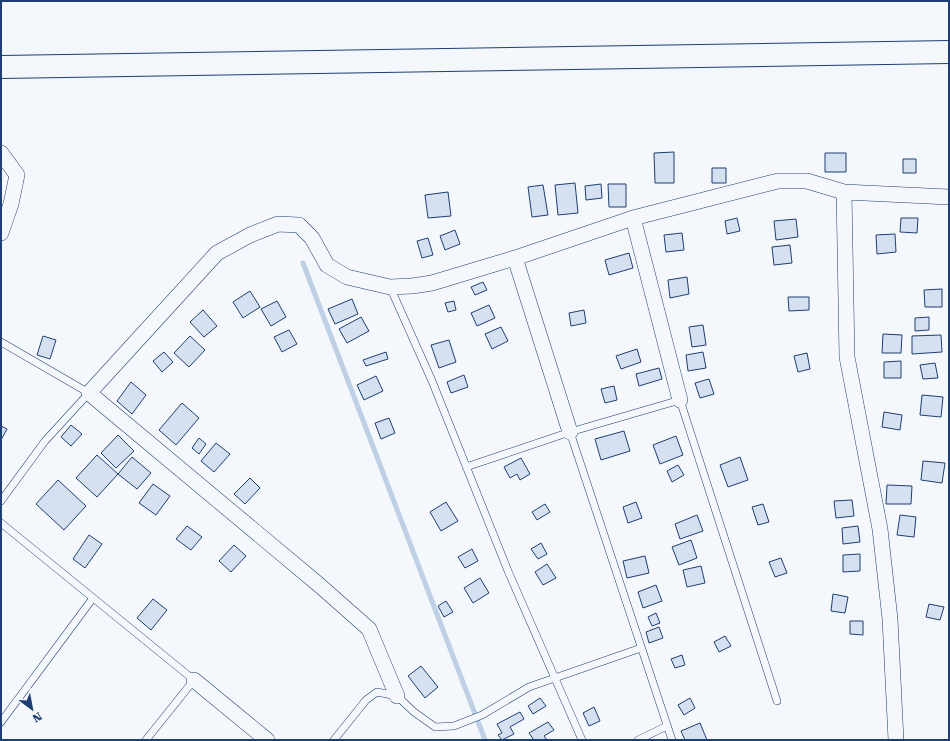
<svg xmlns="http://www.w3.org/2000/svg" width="950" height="741" font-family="'Roboto Serif',serif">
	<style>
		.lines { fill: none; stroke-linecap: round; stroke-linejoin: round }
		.stream { stroke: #bed0e5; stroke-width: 5 }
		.building { fill: #d5e0f0; stroke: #1d3f73 }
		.lane-casing { stroke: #1d3f73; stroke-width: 8 }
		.street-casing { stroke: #1d3f73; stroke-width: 16 }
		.highway-casing { stroke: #1d3f73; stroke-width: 24 }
		.lane { stroke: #f4f7fb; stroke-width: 7 }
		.street { stroke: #f4f7fb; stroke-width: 15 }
		.highway { stroke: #f4f7fb; stroke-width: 22 }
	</style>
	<rect width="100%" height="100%" fill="#f4f7fb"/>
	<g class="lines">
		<path class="stream" d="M 303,263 L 485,740"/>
	</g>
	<path class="building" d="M 674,152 L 674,183 L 655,183 L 654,153 Z
		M 825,153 L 846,153 L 846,172 L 825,172 Z
		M 903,159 L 916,159 L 916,173 L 903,173 Z
		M 712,168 L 726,168 L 726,183 L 712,183 Z
		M 575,183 L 578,213 L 558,215 L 555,185 Z
		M 601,184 L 602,198 L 586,200 L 585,186 Z
		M 608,184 L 626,184 L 626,207 L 609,207 Z
		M 543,185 L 548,215 L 532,217 L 528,187 Z
		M 448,192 L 451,216 L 428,218 L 425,195 Z
		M 737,218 L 740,231 L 727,234 L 725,221 Z
		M 901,218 L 918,218 L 917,233 L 900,232 Z
		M 796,219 L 798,237 L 776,240 L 774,221 Z
		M 455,230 L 460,244 L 445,250 L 440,236 Z
		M 682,233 L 684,250 L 666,252 L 664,235 Z
		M 895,234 L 896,252 L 877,254 L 876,235 Z
		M 428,238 L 433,255 L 422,258 L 417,241 Z
		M 790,245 L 792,263 L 774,265 L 772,247 Z
		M 629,253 L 633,268 L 609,275 L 605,260 Z
		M 687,277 L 689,294 L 670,298 L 668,280 Z
		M 483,282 L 487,290 L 475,295 L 471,287 Z
		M 942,289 L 942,307 L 925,307 L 924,290 Z
		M 250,291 L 260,307 L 243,318 L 233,302 Z
		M 788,297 L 809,297 L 809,310 L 789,311 Z
		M 352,299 L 358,314 L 335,324 L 328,309 Z
		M 277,301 L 286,317 L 271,326 L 261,309 Z
		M 454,301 L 456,310 L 448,312 L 445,303 Z
		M 489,305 L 495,318 L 477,326 L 471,313 Z
		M 203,310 L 217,326 L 204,337 L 190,322 Z
		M 584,310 L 586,323 L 571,326 L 569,313 Z
		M 361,317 L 369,331 L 347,343 L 339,329 Z
		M 929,317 L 929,330 L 915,331 L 915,318 Z
		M 703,325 L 706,345 L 692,347 L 689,327 Z
		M 501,327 L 508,341 L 492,349 L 485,334 Z
		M 289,330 L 297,344 L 282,352 L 274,337 Z
		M 883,334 L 902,335 L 901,353 L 882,353 Z
		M 941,335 L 942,352 L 912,354 L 912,336 Z
		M 43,336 L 56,340 L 50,359 L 37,355 Z
		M 190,336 L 205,350 L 189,367 L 174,353 Z
		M 449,340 L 456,362 L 439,368 L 431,345 Z
		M 637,349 L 641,362 L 621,369 L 616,356 Z
		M 164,352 L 173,362 L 162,372 L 153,361 Z
		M 386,352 L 388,359 L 366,366 L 363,360 Z
		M 703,352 L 706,368 L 688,371 L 686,355 Z
		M 807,353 L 810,369 L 798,372 L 794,356 Z
		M 901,361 L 901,378 L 884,378 L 884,362 Z
		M 935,363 L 938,378 L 923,379 L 920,365 Z
		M 659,368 L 662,379 L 639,386 L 636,374 Z
		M 464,375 L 468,387 L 451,393 L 447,382 Z
		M 376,376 L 383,391 L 364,400 L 357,385 Z
		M 709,379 L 714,394 L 700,398 L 695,383 Z
		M 131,382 L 146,395 L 132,414 L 117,401 Z
		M 614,386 L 617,400 L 605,403 L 601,389 Z
		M 922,395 L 943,397 L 941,417 L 920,415 Z
		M 182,403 L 199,418 L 176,445 L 159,430 Z
		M 884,412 L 902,415 L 900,430 L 882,427 Z
		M 389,418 L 395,433 L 381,439 L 375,423 Z
		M 71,425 L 82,434 L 71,446 L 61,437 Z
		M 1,426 L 7,429 L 1,440 Z
		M 624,431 L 630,451 L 601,460 L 595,439 Z
		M 118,435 L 134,451 L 116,468 L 101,453 Z
		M 676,436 L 683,455 L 660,464 L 653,445 Z
		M 199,438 L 206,444 L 199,454 L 192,448 Z
		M 216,443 L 230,454 L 214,472 L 201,461 Z
		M 97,455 L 118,474 L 97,497 L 76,478 Z
		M 132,457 L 151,473 L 137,489 L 118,474 Z
		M 740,457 L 748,480 L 728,487 L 720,465 Z
		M 521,458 L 530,474 L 520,480 L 517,474 L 510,478 L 504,467 Z
		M 923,461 L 945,463 L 942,483 L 921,480 Z
		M 678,465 L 684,475 L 672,482 L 667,471 Z
		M 250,478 L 260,488 L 245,504 L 234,494 Z
		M 58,480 L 86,506 L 64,530 L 36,504 Z
		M 153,484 L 170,496 L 156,515 L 139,503 Z
		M 887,485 L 912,486 L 911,504 L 886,504 Z
		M 852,500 L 854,516 L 836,518 L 834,501 Z
		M 446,502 L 458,521 L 441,531 L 430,512 Z
		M 636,502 L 642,518 L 628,523 L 623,507 Z
		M 545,504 L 550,512 L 537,520 L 532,512 Z
		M 763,504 L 769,522 L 758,525 L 752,507 Z
		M 697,515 L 703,531 L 680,539 L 675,524 Z
		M 900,515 L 916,517 L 914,537 L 897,535 Z
		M 187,526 L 202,537 L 191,550 L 176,539 Z
		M 858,526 L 860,542 L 843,544 L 842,528 Z
		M 89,535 L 102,544 L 85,568 L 73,559 Z
		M 691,540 L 697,558 L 679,565 L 672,547 Z
		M 541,543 L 547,554 L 538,559 L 531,549 Z
		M 234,545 L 246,556 L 231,572 L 219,561 Z
		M 472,549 L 478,561 L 465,568 L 458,557 Z
		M 860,554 L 860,571 L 843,572 L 843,555 Z
		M 645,556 L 649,573 L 627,578 L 623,561 Z
		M 781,558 L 787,573 L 775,577 L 769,562 Z
		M 547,564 L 556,578 L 543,585 L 535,572 Z
		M 701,566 L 705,583 L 687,587 L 683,570 Z
		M 480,578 L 489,593 L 473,603 L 464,588 Z
		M 656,585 L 662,601 L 643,608 L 638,592 Z
		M 833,594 L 848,597 L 845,613 L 831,611 Z
		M 153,599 L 167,610 L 151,630 L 137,618 Z
		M 446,601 L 453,612 L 444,617 L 438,606 Z
		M 929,604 L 944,607 L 940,620 L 926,617 Z
		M 656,613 L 660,623 L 652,626 L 648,617 Z
		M 850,621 L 863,621 L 863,635 L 850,634 Z
		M 659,627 L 663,638 L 649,643 L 646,632 Z
		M 725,636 L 731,646 L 719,652 L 714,642 Z
		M 682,655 L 685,665 L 675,668 L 671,659 Z
		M 421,666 L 438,687 L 425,698 L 408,676 Z
		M 540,698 L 546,706 L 533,714 L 528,706 Z
		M 690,698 L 695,708 L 684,715 L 678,705 Z
		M 594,707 L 600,721 L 589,726 L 583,713 Z
		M 520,712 L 524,719 L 510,727 L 514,734 L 502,740 L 498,735 L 502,733 L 497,724 Z
		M 548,722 L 554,730 L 544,736 L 547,740 L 534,740 L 529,733 Z
		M 700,723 L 707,740 L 685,740 L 681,731 Z"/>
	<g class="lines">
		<defs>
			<path id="lane" d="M 390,287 L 432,381 L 508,571 L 582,740
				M 1,342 L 89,393 L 45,441 L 1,501
				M 570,432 L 672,740
				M 466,467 L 570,432 L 680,400 L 777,701
				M 1,523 L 194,680 L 146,740
				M 1,722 L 93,598
				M 334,740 L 366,700 L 377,692 L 397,696 L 414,712 L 435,727 L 454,726 L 482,715 L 529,687 L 641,648
				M 638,740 L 667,726"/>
			<path id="street" d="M 1,153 L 17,175 L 11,204 L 1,233
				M 844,192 L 847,357 L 880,529 L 890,619 L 896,740
				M 633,218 L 680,400
				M 515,258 L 570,432
				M 194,680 L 267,740
				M 397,696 L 369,629 L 318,584 L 89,393 L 217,253 L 250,235 L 278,224 L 299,225 L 312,238 L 327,265 L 347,277 L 390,287 L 412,286 L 432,283 L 515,258 L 633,218 L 778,181 L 807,181 L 844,192 L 949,197"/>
			<path id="highway" d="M 1,67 L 949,52"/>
		</defs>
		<use href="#lane" class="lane-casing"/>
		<use href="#street" class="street-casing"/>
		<use href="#highway" class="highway-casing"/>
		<use href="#lane" class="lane"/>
		<use href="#street" class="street"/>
		<use href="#highway" class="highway"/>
	</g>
	<rect width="950" height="741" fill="none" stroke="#1d3f73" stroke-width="4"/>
	<g transform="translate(32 709) rotate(148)" stroke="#f4f7fb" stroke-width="3" paint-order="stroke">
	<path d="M0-3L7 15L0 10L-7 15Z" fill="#1d3f73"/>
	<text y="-6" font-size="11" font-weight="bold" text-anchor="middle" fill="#1d3f73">N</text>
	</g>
</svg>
